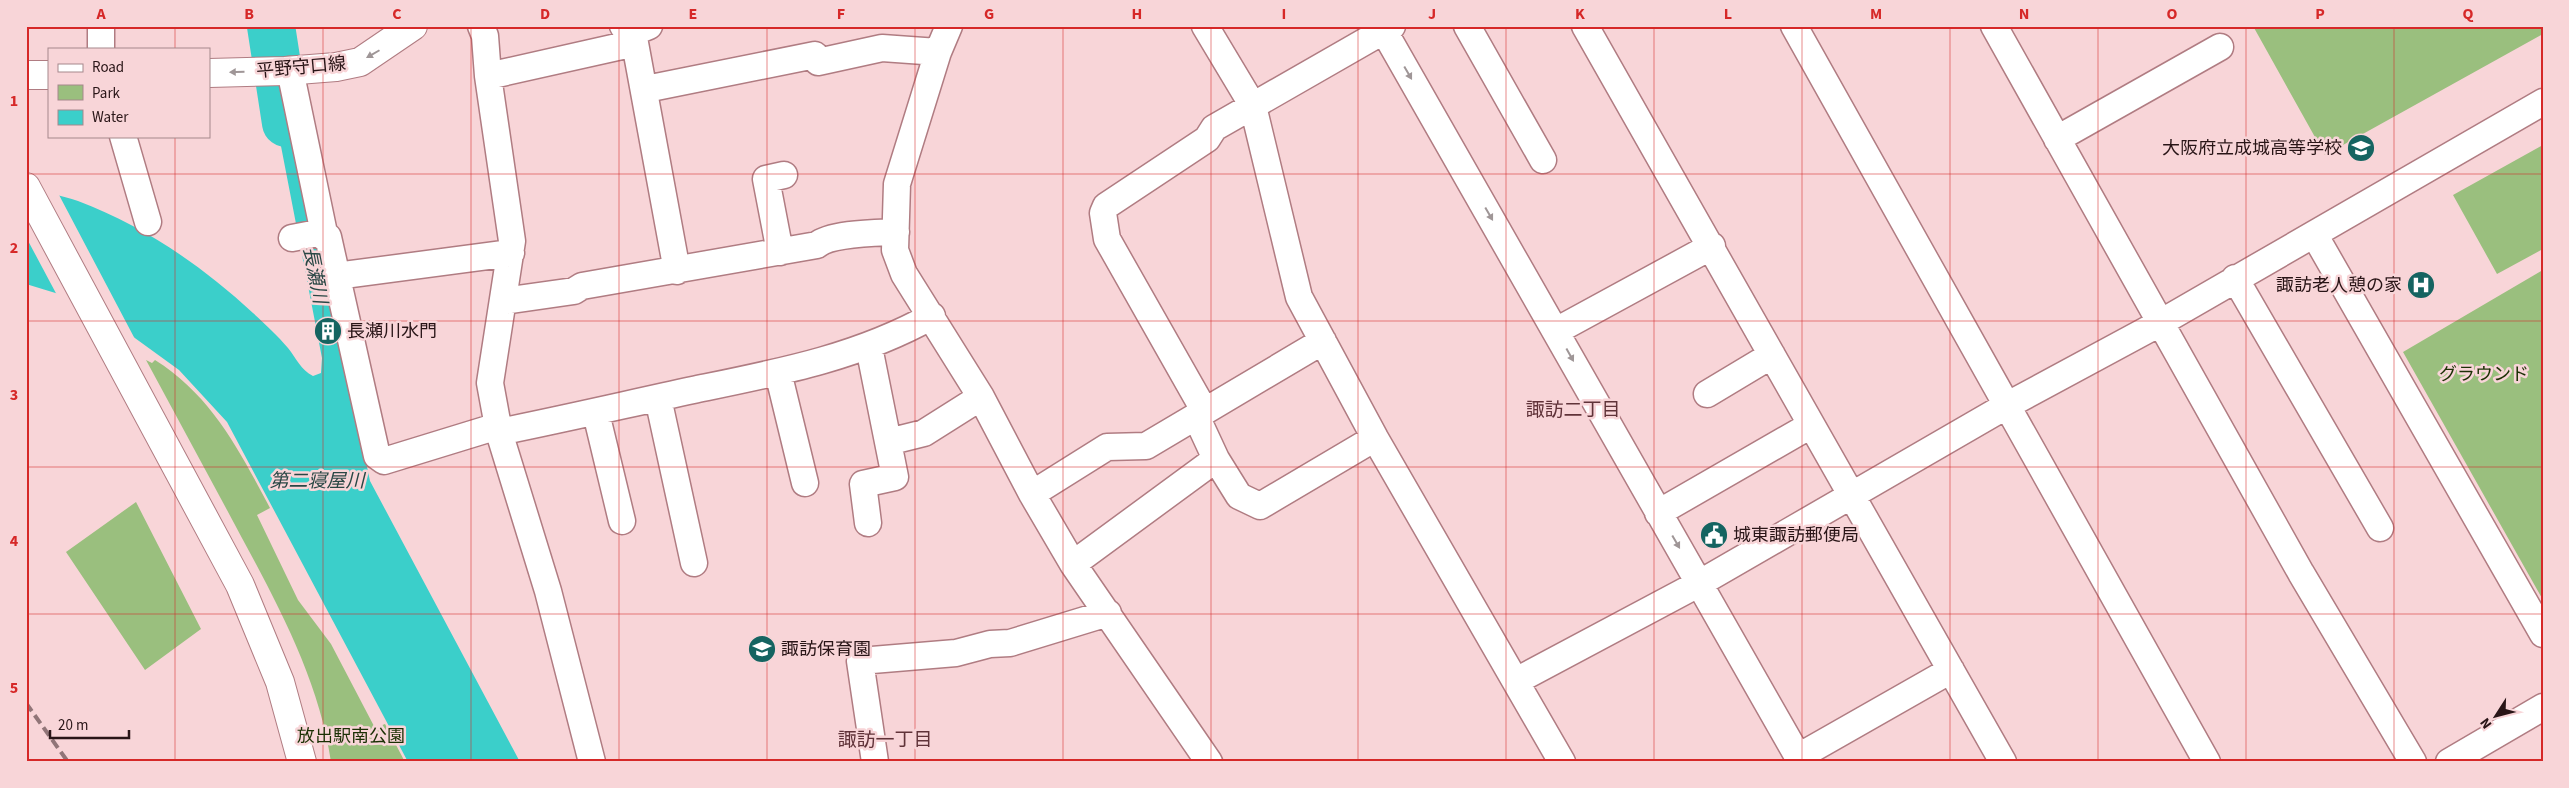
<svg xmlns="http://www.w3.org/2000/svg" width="2569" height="788" font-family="'Source Sans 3','Noto Sans JP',sans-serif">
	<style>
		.green { fill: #9abf7e }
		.water { fill: #3bcfca }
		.pier { fill: #f8d5d8 }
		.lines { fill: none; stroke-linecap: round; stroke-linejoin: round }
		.river { stroke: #3bcfca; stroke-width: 48 }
		.minor-casing { stroke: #b07c82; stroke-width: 29 }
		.tertiary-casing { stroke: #b07c82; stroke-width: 30 }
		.secondary-casing { stroke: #b07c82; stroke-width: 30 }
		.minor { stroke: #fff; stroke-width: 26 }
		.tertiary { stroke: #fff; stroke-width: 28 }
		.secondary { stroke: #fff; stroke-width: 28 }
		.rail { stroke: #917578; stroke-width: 4; stroke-dasharray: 10 5; stroke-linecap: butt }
		.oneway { fill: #9f9697 }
		.grid { fill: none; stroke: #d62828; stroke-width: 1; stroke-opacity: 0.55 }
		.labels { text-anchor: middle; stroke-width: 5; stroke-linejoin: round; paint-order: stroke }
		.street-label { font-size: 18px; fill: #291517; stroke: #f8d5d8 }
		.poi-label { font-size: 18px; fill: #291517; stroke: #f8d5d8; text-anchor: start }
		.park-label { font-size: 18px; fill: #1b3004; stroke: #f8d5d8 }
		.water-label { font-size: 19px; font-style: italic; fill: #294745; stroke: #f8d5d8 }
		.neighbourhood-label { font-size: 19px; fill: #603339; stroke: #f8d5d8 }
		.neatline { fill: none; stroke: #d62828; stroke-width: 2 }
		.grid-label { font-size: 16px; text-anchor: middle; font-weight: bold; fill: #d62828 }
	</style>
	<rect width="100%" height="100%" fill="#f8d5d8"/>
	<path class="green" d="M 2253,26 L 2543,26 L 2543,34 L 2325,155 Z
		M 2543,145 L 2543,249 L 2497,274 L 2453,195 Z
		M 2543,270 L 2543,600 L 2403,352 Z
		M 146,360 L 152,363 L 155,360 C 212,396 239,450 270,508 L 257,515 L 298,600 L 331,644 L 375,728 L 385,724 L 405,762 L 331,762 C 318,672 269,589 227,510 C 200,460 173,410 146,360 Z
		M 136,502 L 201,629 L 145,670 L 66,552 Z"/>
	<path class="water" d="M 282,60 L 370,481 L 520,762 L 408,762 L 227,422 L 179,370 L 99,312 L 62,295 L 26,284 L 26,189 C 43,193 62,195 78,201 C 144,226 201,265 253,313 C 265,324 278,336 288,348 C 296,358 301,370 313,376 L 321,373 L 322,358 L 268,79 Z"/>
	<path class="pier" d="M 26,186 L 58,193 L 136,341 L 97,314 L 58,297 L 26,237 Z"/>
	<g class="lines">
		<path class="river" d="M 271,26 L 286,123"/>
		<defs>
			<path id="minor" d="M 101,26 L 101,49
				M 481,26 L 485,36 L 488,76 L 512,241 L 490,383 L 499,432 L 548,591 L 592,762
				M 623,26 L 635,43 L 677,271
				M 949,26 L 938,52 L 897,184 L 895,250 L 904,274 L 981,397 L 1032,494 L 1073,564 L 1209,762
				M 1205,26 L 1253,106 L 1299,297 L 1375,438 L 1562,762
				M 1467,26 L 1543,160
				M 1585,26 L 2003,762
				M 1794,26 L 2207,762
				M 1994,26 L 2301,573 L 2413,762
				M 1384,31 L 1801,762
				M 627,35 L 649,26
				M 290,70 L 325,238 L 328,237 L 377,456 L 384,461 L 498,426
				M 488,76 L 635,43
				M 646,89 L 815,55 L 818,62 L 882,48 L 938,52
				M 123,136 L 148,222
				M 2057,139 L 2220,47
				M 2314,234 L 2543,634
				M 292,238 L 323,232
				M 780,252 L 766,179 L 784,175
				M 336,276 L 511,253
				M 2235,278 L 2380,528
				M 504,301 L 574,291 L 582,286 L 817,245 C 831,233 877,233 896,232
				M 1556,331 L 1712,246
				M 778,372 L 805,483
				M 1707,394 L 1772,355
				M 658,398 L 694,563
				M 1204,410 L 1107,239 L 1103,213 L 1106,206 L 1207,139 L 1214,128 L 1392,26
				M 596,413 L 622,521
				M 1197,418 L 1216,459
				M 499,432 C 564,419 628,404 693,390 C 776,373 857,358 932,316
				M 888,442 L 924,433 L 981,397
				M 1032,494 L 1107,447 L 1146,446 L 1323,341
				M 1658,513 L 1811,425
				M 868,523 L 863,484 L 895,477 L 869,347
				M 1073,564 L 1216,459 L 1239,496 L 1260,506 L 1375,438
				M 1516,681 L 1700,583 L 2006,406 L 2160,323 L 2543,102
				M 1798,757 L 1951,670
				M 875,762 L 860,661 L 956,653 L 990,644 L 1010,643 L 1108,613
				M 2449,762 L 2543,707"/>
			<path id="tertiary" d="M 26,187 L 240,585 L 280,682 L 302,762"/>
			<path id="secondary" d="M 209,73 L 285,71 L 336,67 L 360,62 L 413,26
				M 26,75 L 49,75"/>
		</defs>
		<use href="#minor" class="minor-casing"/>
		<use href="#tertiary" class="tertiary-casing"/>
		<use href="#secondary" class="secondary-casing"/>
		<use href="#minor" class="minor"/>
		<use href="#tertiary" class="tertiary"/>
		<use href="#secondary" class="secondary"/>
		<path class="rail" d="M 26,703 L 68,762"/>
	</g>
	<defs><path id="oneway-solid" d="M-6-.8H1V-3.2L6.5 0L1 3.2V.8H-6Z" transform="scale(1.25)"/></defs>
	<g class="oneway">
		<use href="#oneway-solid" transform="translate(373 54) rotate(150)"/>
		<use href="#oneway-solid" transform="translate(237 72) rotate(179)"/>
		<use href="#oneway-solid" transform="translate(1408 73) rotate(60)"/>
		<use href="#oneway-solid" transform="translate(1489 214) rotate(60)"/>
		<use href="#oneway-solid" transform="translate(1570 355) rotate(61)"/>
		<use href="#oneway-solid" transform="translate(1676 542) rotate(60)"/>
	</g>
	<path class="grid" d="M 175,26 L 175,49M 323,26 L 323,762M 471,26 L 471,762M 619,26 L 619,762M 767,26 L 767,762M 915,26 L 915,762M 1063,26 L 1063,762M 1211,26 L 1211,762M 1358,26 L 1358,762M 1506,26 L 1506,762M 1654,26 L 1654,762M 1802,26 L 1802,762M 1950,26 L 1950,762M 2098,26 L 2098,762M 2246,26 L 2246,762M 2394,26 L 2394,762M 175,136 L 175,762M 26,174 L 2543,174M 26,321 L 2543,321M 26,467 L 2543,467M 26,614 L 2543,614"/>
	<defs>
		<symbol id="school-disc" viewBox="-11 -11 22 22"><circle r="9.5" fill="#156461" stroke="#f8d5d8"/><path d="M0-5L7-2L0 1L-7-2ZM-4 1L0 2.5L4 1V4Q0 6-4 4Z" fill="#fff"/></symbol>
		<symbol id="hospital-disc" viewBox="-11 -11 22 22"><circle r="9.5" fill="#156461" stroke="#f8d5d8"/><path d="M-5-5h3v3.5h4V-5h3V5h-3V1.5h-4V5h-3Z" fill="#fff"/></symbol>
		<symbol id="building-disc" viewBox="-11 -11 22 22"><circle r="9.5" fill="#156461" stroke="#f8d5d8"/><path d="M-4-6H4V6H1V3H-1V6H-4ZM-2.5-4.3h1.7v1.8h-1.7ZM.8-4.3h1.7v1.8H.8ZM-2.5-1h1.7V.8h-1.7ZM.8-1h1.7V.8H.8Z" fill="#fff"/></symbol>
		<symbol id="civic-disc" viewBox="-11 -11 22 22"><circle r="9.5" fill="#156461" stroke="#f8d5d8"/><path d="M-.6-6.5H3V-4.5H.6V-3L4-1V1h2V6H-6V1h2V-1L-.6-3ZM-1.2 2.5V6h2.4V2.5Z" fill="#fff"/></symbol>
	</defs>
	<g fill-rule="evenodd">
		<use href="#school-disc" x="2345" y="132" width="32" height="32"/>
		<use href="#hospital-disc" x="2405" y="269" width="32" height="32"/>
		<use href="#building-disc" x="312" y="315" width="32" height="32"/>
		<use href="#civic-disc" x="1698" y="519" width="32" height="32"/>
		<use href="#school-disc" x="746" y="633" width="32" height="32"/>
	</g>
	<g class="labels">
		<g class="street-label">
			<text transform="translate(301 67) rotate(-5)" y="6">平野守口線</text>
		</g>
		<g class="poi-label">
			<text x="2342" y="154" text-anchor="end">大阪府立成城高等学校</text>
			<text x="2402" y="291" text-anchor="end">諏訪老人憩の家</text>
			<text x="347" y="337">長瀬川水門</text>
			<text x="1733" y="541">城東諏訪郵便局</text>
			<text x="781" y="655">諏訪保育園</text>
		</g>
		<g class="park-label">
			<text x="2484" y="380">グラウンド</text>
			<text x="351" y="742">放出駅南公園</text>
		</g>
		<g class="water-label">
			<text transform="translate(316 275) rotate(79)" y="7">長瀬川</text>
			<text x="317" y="487">第二寝屋川</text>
		</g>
		<g class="neighbourhood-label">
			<text x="1573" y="416">諏訪二丁目</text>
			<text x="885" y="746">諏訪一丁目</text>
		</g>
	</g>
	<rect width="2569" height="788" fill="none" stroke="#f8d5d8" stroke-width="55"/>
	<rect x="48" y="48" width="162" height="90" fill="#f8d5d8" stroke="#a5888b"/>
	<rect x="58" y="64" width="25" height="8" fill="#ffffff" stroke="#a5888b"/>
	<text x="92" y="72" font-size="15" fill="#291517">Road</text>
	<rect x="58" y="85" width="25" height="15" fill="#9abf7e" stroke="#a5888b"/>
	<text x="92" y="98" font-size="15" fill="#291517">Park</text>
	<rect x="58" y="110" width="25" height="15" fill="#3bcfca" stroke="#a5888b"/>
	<text x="92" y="122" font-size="15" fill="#291517">Water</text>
	<g transform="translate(2496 716) rotate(234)" stroke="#f8d5d8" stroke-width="4" paint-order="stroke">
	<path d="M0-4L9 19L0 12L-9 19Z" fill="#291517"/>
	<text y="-8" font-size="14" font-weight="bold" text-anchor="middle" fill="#291517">N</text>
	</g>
	<path d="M50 730v8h79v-8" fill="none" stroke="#291517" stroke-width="2.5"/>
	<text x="58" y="730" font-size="15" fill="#291517" stroke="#f8d5d8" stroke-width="4" paint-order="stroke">20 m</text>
	<rect x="28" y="28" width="2514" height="732" class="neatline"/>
	<g class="grid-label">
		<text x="101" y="19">A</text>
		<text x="249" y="19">B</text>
		<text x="397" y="19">C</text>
		<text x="545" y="19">D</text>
		<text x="693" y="19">E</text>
		<text x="841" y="19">F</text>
		<text x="989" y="19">G</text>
		<text x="1137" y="19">H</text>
		<text x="1284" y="19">I</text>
		<text x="1432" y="19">J</text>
		<text x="1580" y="19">K</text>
		<text x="1728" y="19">L</text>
		<text x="1876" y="19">M</text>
		<text x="2024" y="19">N</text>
		<text x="2172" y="19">O</text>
		<text x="2320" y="19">P</text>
		<text x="2468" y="19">Q</text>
		<text x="14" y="106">1</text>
		<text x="14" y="253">2</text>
		<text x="14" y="400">3</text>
		<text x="14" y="546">4</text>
		<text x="14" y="693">5</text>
	</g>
</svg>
